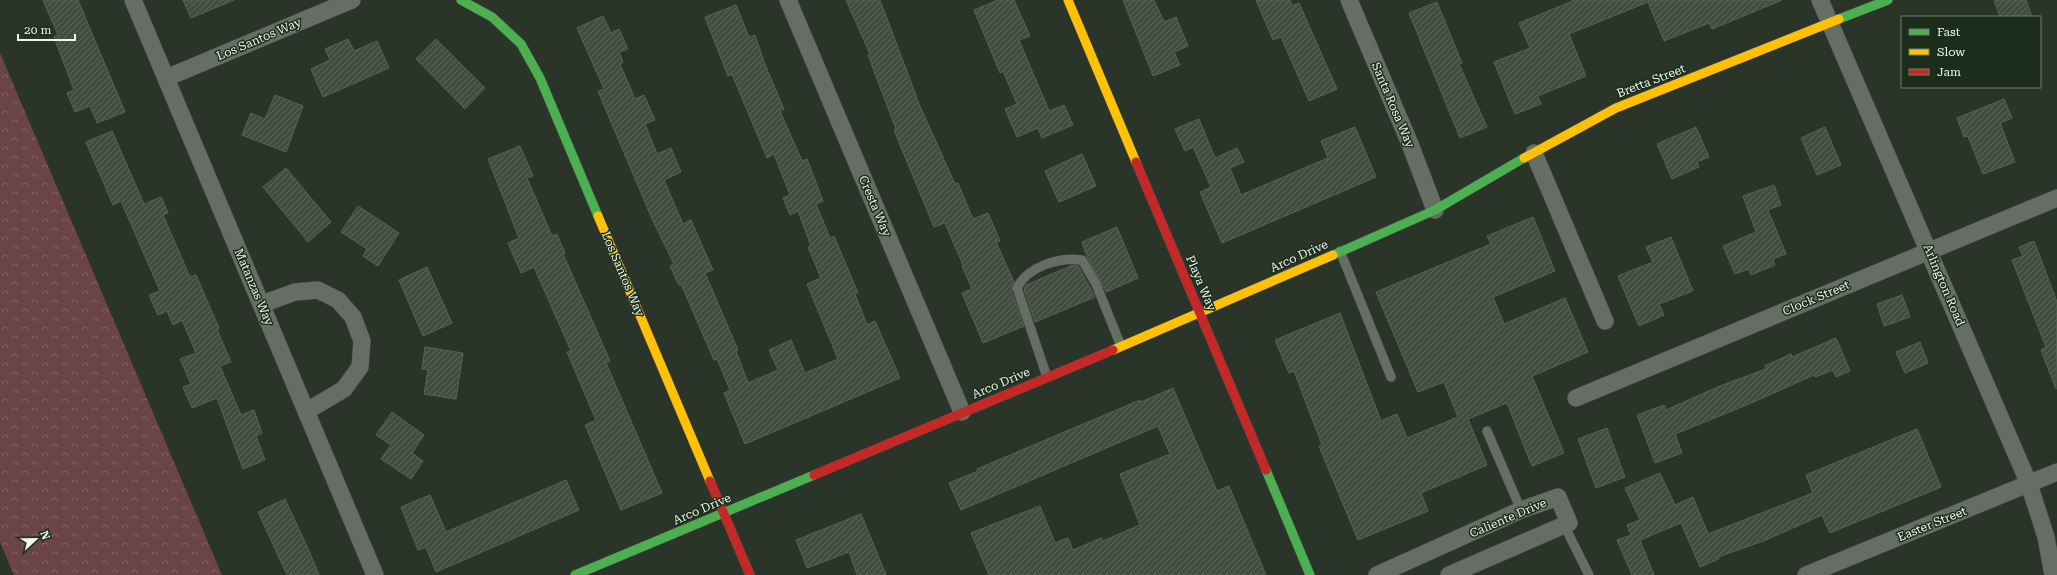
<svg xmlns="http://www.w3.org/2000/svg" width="2057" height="575" font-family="'Roboto Serif',serif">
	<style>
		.forest { fill: url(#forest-crowns) }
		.building { fill: url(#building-hatch); stroke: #596258 }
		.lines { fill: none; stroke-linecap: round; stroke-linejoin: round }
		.lane-casing { stroke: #464f46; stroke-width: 10 }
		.street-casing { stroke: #464f46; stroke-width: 18 }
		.fast-casing { stroke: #464f46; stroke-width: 10 }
		.slow-casing { stroke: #464f46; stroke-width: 10 }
		.jam-casing { stroke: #464f46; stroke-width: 10 }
		.lane { stroke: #656d64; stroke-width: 9 }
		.street { stroke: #656d64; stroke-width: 17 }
		.fast { stroke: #4caf50; stroke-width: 9 }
		.slow { stroke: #ffc107; stroke-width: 9 }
		.jam { stroke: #c62828; stroke-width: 9 }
		.labels { text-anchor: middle; stroke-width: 3; stroke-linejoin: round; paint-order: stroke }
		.street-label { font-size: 12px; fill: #ecf8eb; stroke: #1c2e1b }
	</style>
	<defs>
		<pattern id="forest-crowns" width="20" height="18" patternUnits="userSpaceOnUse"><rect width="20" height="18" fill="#6a4448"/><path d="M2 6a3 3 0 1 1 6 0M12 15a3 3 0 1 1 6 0" fill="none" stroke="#7f6063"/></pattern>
		<pattern id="building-hatch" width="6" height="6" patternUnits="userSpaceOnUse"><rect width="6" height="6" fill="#404d3f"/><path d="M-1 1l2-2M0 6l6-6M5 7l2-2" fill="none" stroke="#5c675b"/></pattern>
	</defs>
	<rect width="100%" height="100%" fill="#2a3429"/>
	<path class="forest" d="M 0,53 L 222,575 L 14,575 L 0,542 Z"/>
	<path class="building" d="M 43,0 L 78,0 L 125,112 L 97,123 L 90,106 L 75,112 L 67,93 L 74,90 L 54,37 L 58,35 Z
		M 183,0 L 234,0 L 191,18 Z
		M 846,0 L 880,0 L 920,106 L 955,184 L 958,183 L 973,219 L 988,213 L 1000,241 L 996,242 L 1014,282 L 1011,290 L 1024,326 L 983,343 L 962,293 L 972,289 L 962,266 L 963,265 L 945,223 L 934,227 L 894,130 L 896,129 L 868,55 L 870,54 Z
		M 998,0 L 1014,0 L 1030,36 L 1019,40 L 1049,111 L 1064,105 L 1073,125 L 1042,138 L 1038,128 L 1017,137 L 1005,109 L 1017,104 L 1003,71 L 1000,73 L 974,10 Z
		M 1123,0 L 1154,0 L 1164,22 L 1176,17 L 1188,46 L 1174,52 L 1180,65 L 1153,76 Z
		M 1256,0 L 1290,0 L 1292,6 L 1299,3 L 1337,89 L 1309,101 L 1281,37 L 1273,40 Z
		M 1575,0 L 1782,0 L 1712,29 L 1709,23 L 1664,41 L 1648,2 L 1569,34 L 1586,76 L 1538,96 L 1541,104 L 1515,114 L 1494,62 L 1530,48 L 1519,23 Z
		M 1994,0 L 2026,0 L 2032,17 L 2000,17 Z
		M 1437,2 L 1462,63 L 1459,64 L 1487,127 L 1460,138 L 1409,13 Z
		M 736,5 L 749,37 L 755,35 L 764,62 L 784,109 L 780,111 L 802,161 L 807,159 L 823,201 L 816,204 L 830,238 L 834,236 L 858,293 L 855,294 L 867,325 L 875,321 L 900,378 L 745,444 L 724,393 L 730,390 L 717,359 L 714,360 L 681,284 L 679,285 L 670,266 L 674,264 L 652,219 L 598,91 L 604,89 L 577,28 L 603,16 L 611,33 L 619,29 L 628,49 L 619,52 L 623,62 L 620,64 L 635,99 L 644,95 L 655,120 L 645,124 L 657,154 L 671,148 L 681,172 L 664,180 L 683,224 L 691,220 L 713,270 L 705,273 L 738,350 L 736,351 L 748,383 L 778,370 L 769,350 L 791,340 L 805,373 L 838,359 L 807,284 L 821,278 L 808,247 L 811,246 L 798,211 L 790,215 L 783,198 L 790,195 L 774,154 L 767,158 L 732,74 L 728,76 L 705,17 Z
		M 348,39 L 354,51 L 377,41 L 389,68 L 323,97 L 311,69 L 330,60 L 325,49 Z
		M 436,39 L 485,88 L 465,109 L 416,59 Z
		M 275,95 L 303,106 L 286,152 L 242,135 L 251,113 L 265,119 Z
		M 2004,99 L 2012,118 L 2000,123 L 2015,162 L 1983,174 L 1968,136 L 1964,137 L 1957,118 Z
		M 1199,119 L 1215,158 L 1237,148 L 1244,162 L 1230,168 L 1241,195 L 1328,158 L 1321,141 L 1355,127 L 1376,177 L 1222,243 L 1200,192 L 1211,187 L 1193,147 L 1185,151 L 1175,129 Z
		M 1696,127 L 1709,157 L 1697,162 L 1699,167 L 1672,179 L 1657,144 Z
		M 1825,127 L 1841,165 L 1817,175 L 1801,138 Z
		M 112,131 L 144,204 L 161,197 L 168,213 L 163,215 L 190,277 L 196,275 L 219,328 L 217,329 L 231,362 L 220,366 L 241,415 L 254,410 L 262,433 L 256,436 L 265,460 L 243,469 L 217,398 L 192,408 L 183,387 L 191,384 L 180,359 L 196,353 L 182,320 L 173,325 L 167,311 L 158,315 L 149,295 L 160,291 L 121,201 L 113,205 L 86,142 Z
		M 520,146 L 533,176 L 527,178 L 552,236 L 557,234 L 565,253 L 563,254 L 610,361 L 606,363 L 662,493 L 621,510 L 585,425 L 596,420 L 567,352 L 571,351 L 534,267 L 521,273 L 508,243 L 519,238 L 488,159 Z
		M 1082,154 L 1096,186 L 1059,202 L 1045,171 Z
		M 286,168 L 331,222 L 308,242 L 263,187 Z
		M 1774,185 L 1781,205 L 1768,210 L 1786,254 L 1773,259 L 1775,265 L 1751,275 L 1749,269 L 1735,274 L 1723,246 L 1756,232 L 1743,196 Z
		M 358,206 L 399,233 L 378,266 L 363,256 L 367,249 L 341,232 Z
		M 1533,217 L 1555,271 L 1493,297 L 1504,324 L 1565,298 L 1588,352 L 1532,376 L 1564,453 L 1532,466 L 1507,403 L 1468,419 L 1487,465 L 1421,493 L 1428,511 L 1358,540 L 1319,446 L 1322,445 L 1294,371 L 1289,373 L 1275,340 L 1340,313 L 1381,421 L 1397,414 L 1407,438 L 1458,417 L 1444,382 L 1418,392 L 1376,292 L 1491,244 L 1487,236 Z
		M 1117,227 L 1138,278 L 1106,292 L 1088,259 L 1082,242 Z
		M 1671,237 L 1693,291 L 1659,304 L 1664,315 L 1639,326 L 1618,276 L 1653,262 L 1646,247 Z
		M 2034,241 L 2057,302 L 2056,389 L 2041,350 L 2046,347 L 2012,260 L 2023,256 L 2019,247 Z
		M 1073,265 L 1078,266 L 1095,297 L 1035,322 L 1024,289 L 1026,285 Z
		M 427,267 L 452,323 L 423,336 L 399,280 Z
		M 1902,295 L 1910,317 L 1884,326 L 1877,304 Z
		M 1836,338 L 1850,371 L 1836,377 L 1833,370 L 1815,377 L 1814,375 L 1749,404 L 1675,434 L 1682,453 L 1655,463 L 1637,415 L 1664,405 L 1666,410 L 1720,386 L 1766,369 L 1765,366 L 1791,354 L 1792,357 Z
		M 1920,342 L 1928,363 L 1905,373 L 1896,352 Z
		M 425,347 L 463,353 L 456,399 L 424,394 L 428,370 L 422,369 Z
		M 1173,388 L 1217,491 L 1229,486 L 1266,575 L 989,575 L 971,533 L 1040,506 L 1055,543 L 1068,538 L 1073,550 L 1101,538 L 1103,541 L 1140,525 L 1120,474 L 1170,454 L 1158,426 L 961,510 L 949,483 L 978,471 L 977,469 L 1140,400 L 1141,402 Z
		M 392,412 L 424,435 L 412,453 L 423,461 L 411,479 L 381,459 L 391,445 L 376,435 Z
		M 1607,428 L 1625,477 L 1596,488 L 1578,439 Z
		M 1917,429 L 1941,487 L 1830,533 L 1822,515 L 1766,540 L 1718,557 L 1719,559 L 1700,567 L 1681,523 L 1640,540 L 1654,575 L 1632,575 L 1617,540 L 1631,535 L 1627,525 L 1640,520 L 1625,488 L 1660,473 L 1675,505 L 1693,497 L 1708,534 L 1813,493 L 1806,475 Z
		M 566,480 L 579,510 L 436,572 L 426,547 L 418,550 L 401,507 L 430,495 L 446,532 Z
		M 285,499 L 310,553 L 319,575 L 287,575 L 258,512 Z
		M 861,514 L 886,575 L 857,575 L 849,552 L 807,568 L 796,540 Z"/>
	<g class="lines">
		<defs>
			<path id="lane" d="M 1340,251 L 1391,377
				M 1047,377 L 1017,288 C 1028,266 1059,257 1082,260 L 1096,284 L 1121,346
				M 1487,431 L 1521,510
				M 1564,525 L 1589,575"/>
			<path id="street" d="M 133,0 L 375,575
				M 788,0 L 962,412
				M 1349,0 L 1410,144 L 1435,210
				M 1820,0 L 2029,484 L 2046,537 L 2053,575
				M 166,78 L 352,0
				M 1534,153 L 1605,321
				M 262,304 L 295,292 L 318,290 L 338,300 L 353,317 L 362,341 L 360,367 L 344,389 L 307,411
				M 1576,398 L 2057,198
				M 1377,575 L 1521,510 L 1558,497 L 1569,523 L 1449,575
				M 1806,575 L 2057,472"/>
			<path id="fast" d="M 461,0 L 492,17 L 521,44 L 540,78 L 598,216
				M 1839,19 L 1888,0
				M 1333,255 L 1435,210 L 1524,158
				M 1266,470 L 1310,575
				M 575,575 L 814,475"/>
			<path id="slow" d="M 1068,0 L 1136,162
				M 1524,158 L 1616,108 L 1839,19
				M 598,216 L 710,481
				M 1113,350 L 1333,255"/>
			<path id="jam" d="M 1136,162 L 1266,470
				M 814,475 L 1113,350
				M 710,481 L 750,575"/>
		</defs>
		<use href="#lane" class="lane-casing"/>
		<use href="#street" class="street-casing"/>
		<use href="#fast" class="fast-casing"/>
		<use href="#slow" class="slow-casing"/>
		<use href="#jam" class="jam-casing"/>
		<use href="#lane" class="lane"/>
		<use href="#street" class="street"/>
		<use href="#fast" class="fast"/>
		<use href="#slow" class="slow"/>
		<use href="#jam" class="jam"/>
	</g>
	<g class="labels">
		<g class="street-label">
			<text transform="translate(259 39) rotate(-23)" y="4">Los Santos Way</text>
			<text transform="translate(1651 81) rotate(-21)" y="4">Bretta Street</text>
			<text transform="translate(1393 105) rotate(67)" y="4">Santa Rosa Way</text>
			<text transform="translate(875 206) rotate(67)" y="4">Cresta Way</text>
			<text transform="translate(1299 256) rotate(-24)" y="4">Arco Drive</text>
			<text transform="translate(623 274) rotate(67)" y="4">Los Santos Way</text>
			<text transform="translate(1201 283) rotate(67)" y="4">Playa Way</text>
			<text transform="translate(1944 285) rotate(67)" y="4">Arlington Road</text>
			<text transform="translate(254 287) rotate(67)" y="4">Matanzas Way</text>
			<text transform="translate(1816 298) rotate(-23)" y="4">Clock Street</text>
			<text transform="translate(1001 383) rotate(-23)" y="4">Arco Drive</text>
			<text transform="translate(702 509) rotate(-23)" y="4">Arco Drive</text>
			<text transform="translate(1508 518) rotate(-23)" y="4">Caliente Drive</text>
			<text transform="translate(1932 524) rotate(-22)" y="4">Easter Street</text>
		</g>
	</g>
	<rect x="1901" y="16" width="140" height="72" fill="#1c2e1b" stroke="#6f7f6e"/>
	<rect x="1909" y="29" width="20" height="6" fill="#4caf50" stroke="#6f7f6e"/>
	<text x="1937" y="36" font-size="12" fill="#ecf8eb">Fast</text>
	<rect x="1909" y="49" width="20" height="6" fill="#ffc107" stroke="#6f7f6e"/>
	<text x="1937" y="56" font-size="12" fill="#ecf8eb">Slow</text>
	<rect x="1909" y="69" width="20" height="6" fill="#c62828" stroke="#6f7f6e"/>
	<text x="1937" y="76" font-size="12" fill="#ecf8eb">Jam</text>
	<g transform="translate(36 539) rotate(68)" stroke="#1c2e1b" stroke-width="3" paint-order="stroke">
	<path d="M0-3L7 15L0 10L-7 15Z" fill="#ecf8eb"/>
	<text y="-6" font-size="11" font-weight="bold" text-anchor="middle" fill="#ecf8eb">N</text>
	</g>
	<path d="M18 34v6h57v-6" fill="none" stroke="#ecf8eb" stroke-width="2"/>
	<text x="24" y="34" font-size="12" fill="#ecf8eb" stroke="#1c2e1b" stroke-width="3" paint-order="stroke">20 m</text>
</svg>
